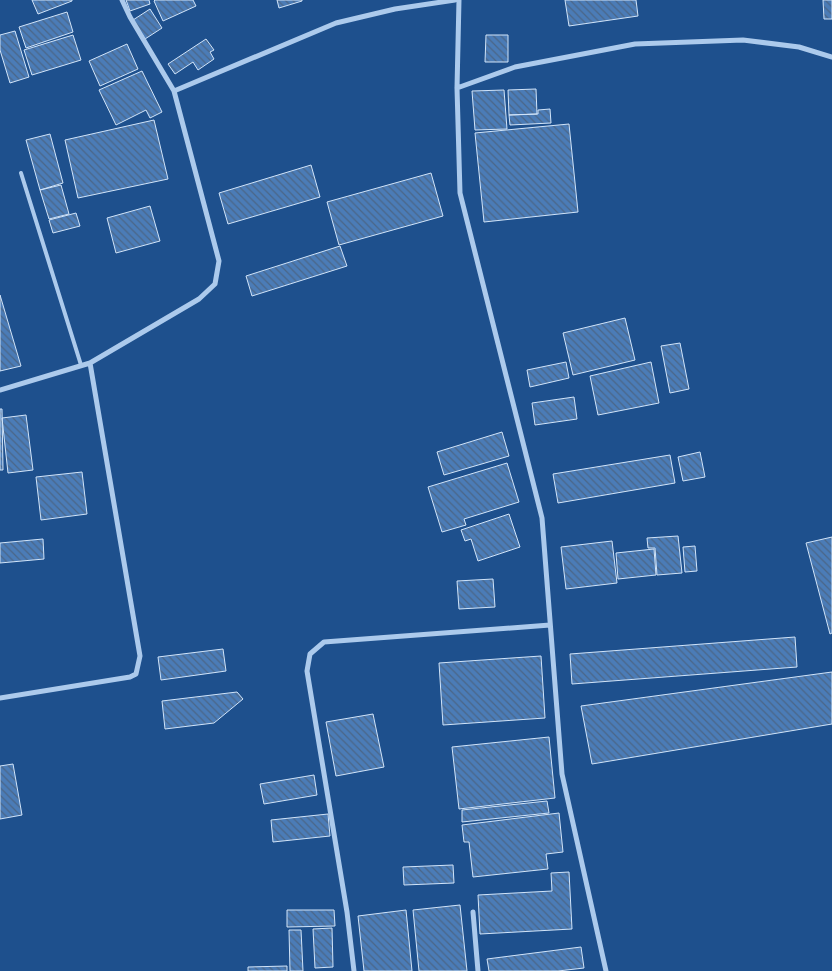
<svg xmlns="http://www.w3.org/2000/svg" width="832" height="971" font-family="Rubik,sans-serif">
	<style>
		.building { fill: url(#building-back-hatch); stroke: #d1e4f9 }
		.lines { fill: none; stroke-linecap: round; stroke-linejoin: round }
		.lane { stroke: #accaec; stroke-width: 4 }
		.street { stroke: #accaec; stroke-width: 5 }
	</style>
	<defs>
		<pattern id="building-back-hatch" width="6" height="6" patternUnits="userSpaceOnUse" patternTransform="scale(1.25)"><rect width="6" height="6" fill="#4b7cb7"/><path d="M-1 5l2 2M0 0l6 6M5-1l2 2" fill="none" stroke="#4b6687"/></pattern>
	</defs>
	<rect width="100%" height="100%" fill="#1e508d"/>
	<path class="building" d="M 32,0 L 72,0 L 72,1 L 38,14 Z
		M 126,0 L 149,0 L 150,4 L 130,11 Z
		M 155,0 L 193,0 L 196,6 L 163,21 L 154,1 Z
		M 277,0 L 302,0 L 302,1 L 279,8 Z
		M 565,0 L 636,0 L 638,16 L 569,26 Z
		M 823,0 L 832,0 L 832,19 L 824,19 Z
		M 150,9 L 162,28 L 145,39 L 133,20 Z
		M 67,12 L 73,32 L 26,48 L 19,27 Z
		M 15,31 L 29,77 L 10,83 L 0,50 L 0,35 Z
		M 73,35 L 81,60 L 32,75 L 24,50 Z
		M 486,35 L 508,35 L 508,62 L 485,62 Z
		M 206,39 L 214,50 L 210,52 L 214,59 L 198,70 L 193,62 L 175,74 L 168,64 Z
		M 127,44 L 138,69 L 100,86 L 89,61 Z
		M 142,71 L 162,112 L 150,118 L 146,110 L 116,125 L 99,90 Z
		M 536,89 L 537,114 L 509,115 L 508,90 Z
		M 504,90 L 507,129 L 475,130 L 472,91 Z
		M 550,109 L 551,123 L 510,125 L 509,115 L 538,114 L 538,110 Z
		M 154,120 L 168,179 L 78,198 L 65,140 Z
		M 569,124 L 578,212 L 484,222 L 475,133 Z
		M 50,134 L 63,183 L 40,190 L 26,140 Z
		M 311,165 L 320,197 L 228,224 L 219,193 Z
		M 431,173 L 443,216 L 339,245 L 327,202 Z
		M 61,185 L 69,214 L 49,219 L 40,190 Z
		M 150,206 L 160,241 L 116,253 L 107,218 Z
		M 76,213 L 80,226 L 53,233 L 49,220 Z
		M 340,246 L 347,266 L 252,296 L 246,276 Z
		M 0,295 L 21,366 L 0,371 Z
		M 625,318 L 635,360 L 573,375 L 563,333 Z
		M 680,343 L 689,389 L 670,393 L 661,346 Z
		M 566,362 L 569,378 L 530,387 L 527,370 Z
		M 651,362 L 659,403 L 598,415 L 590,376 Z
		M 574,397 L 577,419 L 535,425 L 532,403 Z
		M 0,409 L 2,409 L 3,470 L 0,470 Z
		M 26,415 L 33,470 L 8,473 L 2,418 Z
		M 502,432 L 509,456 L 444,475 L 437,452 Z
		M 700,452 L 705,477 L 683,481 L 678,457 Z
		M 670,455 L 675,483 L 558,503 L 553,474 Z
		M 507,463 L 519,502 L 464,519 L 466,525 L 442,532 L 428,487 Z
		M 82,472 L 87,514 L 41,520 L 36,477 Z
		M 509,514 L 520,547 L 478,561 L 471,539 L 465,541 L 461,530 Z
		M 678,536 L 682,573 L 657,575 L 655,548 L 648,548 L 647,538 Z
		M 832,537 L 832,633 L 830,634 L 806,543 Z
		M 43,539 L 44,559 L 0,563 L 0,543 Z
		M 612,541 L 617,583 L 566,589 L 561,547 Z
		M 695,546 L 697,571 L 685,572 L 683,547 Z
		M 654,549 L 656,575 L 618,579 L 616,553 Z
		M 493,579 L 495,607 L 459,609 L 457,581 Z
		M 795,637 L 797,667 L 572,684 L 570,654 Z
		M 223,649 L 226,671 L 161,680 L 158,657 Z
		M 541,656 L 545,718 L 443,725 L 439,663 Z
		M 832,672 L 832,724 L 592,764 L 581,706 Z
		M 237,692 L 243,699 L 214,723 L 165,729 L 162,701 Z
		M 373,714 L 384,767 L 336,776 L 326,722 Z
		M 549,737 L 555,798 L 459,809 L 452,747 Z
		M 13,764 L 22,815 L 0,819 L 0,766 Z
		M 314,775 L 317,795 L 264,804 L 260,784 Z
		M 547,801 L 549,813 L 462,822 L 462,810 Z
		M 559,813 L 563,852 L 546,854 L 548,869 L 473,877 L 469,842 L 464,842 L 462,825 Z
		M 328,814 L 330,836 L 273,842 L 271,820 Z
		M 453,865 L 454,883 L 404,885 L 403,867 Z
		M 569,872 L 572,929 L 480,934 L 478,895 L 552,891 L 551,873 Z
		M 460,905 L 467,971 L 419,971 L 413,910 Z
		M 287,910 L 334,910 L 335,926 L 287,927 Z
		M 406,910 L 412,971 L 364,971 L 358,916 Z
		M 332,928 L 333,967 L 315,968 L 313,929 Z
		M 289,930 L 301,930 L 303,971 L 290,971 Z
		M 581,947 L 584,968 L 558,971 L 489,971 L 487,959 Z
		M 287,966 L 287,971 L 248,971 L 248,967 Z"/>
	<g class="lines">
		<path class="lane" d="M 21,173 L 81,365"/>
		<path class="street" d="M 459,0 L 457,88 L 460,193 L 542,518 L 562,774 L 606,971
			M 457,88 L 515,67 L 635,44 L 743,40 L 799,47 L 832,57
			M 174,91 L 336,23 L 395,9 L 455,0
			M 0,390 L 90,363 L 199,299 L 215,284 L 219,261 L 174,91 L 130,17 L 122,0
			M 0,698 L 130,677 L 136,674 L 140,656 L 90,363
			M 473,912 L 478,971
			M 354,971 L 347,912 L 307,671 L 310,654 L 324,642 L 550,625"/>
	</g>
</svg>
